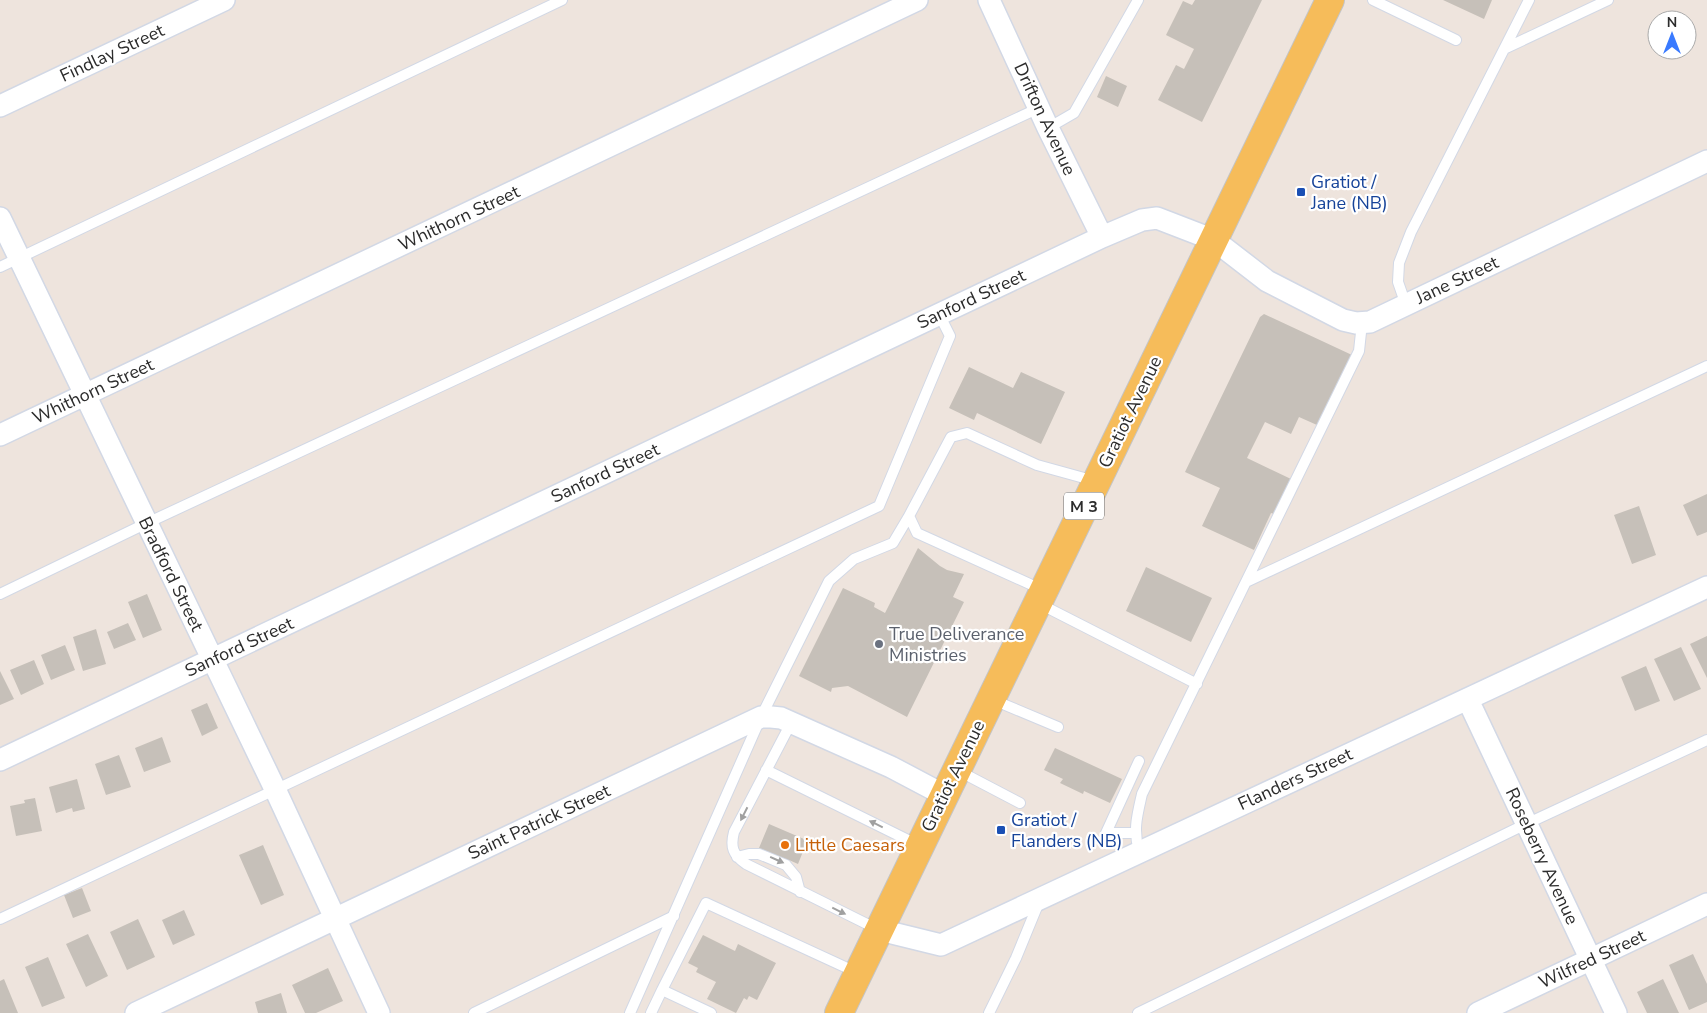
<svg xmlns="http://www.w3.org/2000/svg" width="1707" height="1013" font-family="'Nunito Sans',sans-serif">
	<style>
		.building { fill: #c6c0b9 }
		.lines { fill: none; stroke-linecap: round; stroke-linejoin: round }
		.lane-casing { stroke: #d2d8e5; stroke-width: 12 }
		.street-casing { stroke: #d2d8e5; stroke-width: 24 }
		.primary-casing { stroke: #c4c4c4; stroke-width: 30 }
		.lane { stroke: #fff; stroke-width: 10 }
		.street { stroke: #fff; stroke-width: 21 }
		.primary { stroke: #f6bc5a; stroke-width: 28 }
		.oneway { fill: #a0a0a0 }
		.transit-dot { fill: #1a4fb4; stroke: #fff; stroke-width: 2 }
		.worship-dot { fill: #6b7280; stroke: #fff; stroke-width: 2 }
		.food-dot { fill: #e8710a; stroke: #fff; stroke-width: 2 }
		.labels { text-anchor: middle; stroke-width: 4.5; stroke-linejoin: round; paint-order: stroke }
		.shield { fill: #fff; stroke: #6b6b6b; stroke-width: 1 }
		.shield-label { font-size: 16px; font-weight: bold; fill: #2c2c2c }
		.street-label { font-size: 18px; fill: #2c2c2c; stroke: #fff }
		.transit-label { font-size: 18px; fill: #164399; stroke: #fff; text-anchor: start }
		.worship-label { font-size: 18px; fill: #5b616d; stroke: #fff; text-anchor: start }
		.food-label { font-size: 18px; fill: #c56008; stroke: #fff; text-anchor: start }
	</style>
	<rect width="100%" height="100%" fill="#eee4dd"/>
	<path class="building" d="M 1195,0 L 1262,0 L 1202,122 L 1158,100 L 1176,65 L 1184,69 L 1194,49 L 1166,35 L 1183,1 L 1192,5 Z
		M 1443,0 L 1492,0 L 1484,19 Z
		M 1106,76 L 1127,86 L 1118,107 L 1097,97 Z
		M 1264,314 L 1352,355 L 1317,425 L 1299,417 L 1291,434 L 1265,422 L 1247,458 L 1291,479 L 1274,514 L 1271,513 L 1254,550 L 1202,526 L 1220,488 L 1185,472 L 1260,317 Z
		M 969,367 L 1013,388 L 1021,372 L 1065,392 L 1041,444 L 977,413 L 974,420 L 949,408 Z
		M 1707,494 L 1707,532 L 1697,536 L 1683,505 Z
		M 1639,506 L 1656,555 L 1632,564 L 1614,515 Z
		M 918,548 L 940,566 L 947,570 L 964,574 L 953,597 L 964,602 L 907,717 L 848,686 L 832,688 L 831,692 L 799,676 L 843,588 L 875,603 L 874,607 L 885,613 Z
		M 1146,567 L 1212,598 L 1191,642 L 1126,611 Z
		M 147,594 L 162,630 L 143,638 L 128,602 Z
		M 128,623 L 136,640 L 114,649 L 107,632 Z
		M 96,629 L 106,664 L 83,671 L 73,637 Z
		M 1707,636 L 1707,678 L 1690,644 Z
		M 65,645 L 75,670 L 51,680 L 41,655 Z
		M 1681,647 L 1701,689 L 1674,701 L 1654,659 Z
		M 34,660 L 44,684 L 21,695 L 10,670 Z
		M 1646,666 L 1660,701 L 1635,711 L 1621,677 Z
		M 0,671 L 14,699 L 0,705 Z
		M 207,703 L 218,728 L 202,736 L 191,710 Z
		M 162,737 L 171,762 L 144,772 L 135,748 Z
		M 1055,748 L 1122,779 L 1110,803 L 1084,791 L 1083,794 L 1060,783 L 1063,779 L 1044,770 Z
		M 119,755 L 131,787 L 106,795 L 95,764 Z
		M 77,779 L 85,809 L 73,812 L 72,808 L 56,813 L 49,787 Z
		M 35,798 L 42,831 L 16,836 L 10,806 L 25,803 L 24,800 Z
		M 769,824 L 811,842 L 808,850 L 804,849 L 798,864 L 789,860 L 787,863 L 780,857 L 759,848 Z
		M 263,845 L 284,895 L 261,905 L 239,855 Z
		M 82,888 L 91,911 L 73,918 L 64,895 Z
		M 184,910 L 195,935 L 173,945 L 162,920 Z
		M 138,919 L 155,957 L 127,970 L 110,932 Z
		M 88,934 L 108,976 L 86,987 L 66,944 Z
		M 703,935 L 735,951 L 738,944 L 776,963 L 757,1000 L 749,996 L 747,1000 L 744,998 L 736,1013 L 707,999 L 716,982 L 696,972 L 698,968 L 688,963 Z
		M 1693,954 L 1707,984 L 1707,1002 L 1689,1010 L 1669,965 Z
		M 48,957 L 65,998 L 42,1007 L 25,967 Z
		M 328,968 L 343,1001 L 316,1013 L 305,1013 L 292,985 Z
		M 4,979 L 18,1013 L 0,1013 L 0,981 Z
		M 1663,979 L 1679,1013 L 1647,1013 L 1637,992 Z
		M 281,993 L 287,1013 L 258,1013 L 255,1002 Z"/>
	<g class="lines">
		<defs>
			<path id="lane" d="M 1373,0 L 1456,40
				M 1504,49 L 1608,0
				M 1048,128 L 1074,113 L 1138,0
				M 0,267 L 562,0
				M 1406,305 L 1398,282 L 1399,263 L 1411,232 L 1529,0
				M 1246,582 L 1707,366
				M 1043,590 L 917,533 L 909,516 L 951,437 L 967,433 L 1037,465 L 1095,481
				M 0,594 L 147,523 L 1039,108
				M 1038,603 L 1197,684
				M 991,699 L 1058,727
				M 791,723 L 734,832 C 730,847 733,855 746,864 L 879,930
				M 766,770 L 920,846
				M 957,770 L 1020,803
				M 1106,833 L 1139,761
				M 1113,833 L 1135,833
				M 1139,852 C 1133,829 1137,816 1142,794 L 1359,351 L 1362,323
				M 737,857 L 749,854 L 759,854 L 786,865 L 796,877 L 800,892
				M 0,919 L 879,506 L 950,336 L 939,314
				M 474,1013 L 674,916
				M 630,1013 L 761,717 L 829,581 L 854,559 L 893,543 L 909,516
				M 651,1013 L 662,990
				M 711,1013 L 662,990 L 706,903 L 858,973
				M 989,1013 L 1016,958 L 1039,902
				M 1138,1013 L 1526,824 L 1707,740"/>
			<path id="street" d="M 989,0 L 1048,128 L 1102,237
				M 0,106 L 224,0
				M 0,218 L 275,789 L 379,1013
				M 0,435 L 917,0
				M 1468,700 L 1616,1013
				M 0,760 L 1102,237 L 1142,220 L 1157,218 L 1214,240 L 1267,281 L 1343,320 L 1356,323 L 1370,322 L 1707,161
				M 880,930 L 941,945 L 1707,587
				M 136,1013 L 761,717 L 771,717 L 781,718 L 891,767 L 944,795
				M 1478,1013 L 1707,904"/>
			<path id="primary" d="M 839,1013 L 1330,0"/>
		</defs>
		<use href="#lane" class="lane-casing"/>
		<use href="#street" class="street-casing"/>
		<use href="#primary" class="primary-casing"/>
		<use href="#lane" class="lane"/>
		<use href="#street" class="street"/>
		<use href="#primary" class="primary"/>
	</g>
	<defs><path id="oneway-solid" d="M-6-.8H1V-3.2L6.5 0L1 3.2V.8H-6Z" transform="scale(1.25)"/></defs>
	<g class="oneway">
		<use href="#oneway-solid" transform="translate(744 814) rotate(117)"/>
		<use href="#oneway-solid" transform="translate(876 824) rotate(-154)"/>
		<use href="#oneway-solid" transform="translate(777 860) rotate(24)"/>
		<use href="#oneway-solid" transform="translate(839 911) rotate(26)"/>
	</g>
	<g class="transit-dot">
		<rect x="1296" y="187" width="10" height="10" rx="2.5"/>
		<rect x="996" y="825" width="10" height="10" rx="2.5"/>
	</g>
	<circle class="worship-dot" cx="879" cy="644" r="5"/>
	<circle class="food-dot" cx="785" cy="845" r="5"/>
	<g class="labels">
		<rect class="shield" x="1064" y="492.5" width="40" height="27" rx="4"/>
		<g class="shield-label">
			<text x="1084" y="512">M 3</text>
		</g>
		<g class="street-label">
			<text transform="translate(112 53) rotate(-25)" y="6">Findlay Street</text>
			<text transform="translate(1045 119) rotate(65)" y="6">Drifton Avenue</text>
			<text transform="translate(459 218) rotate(-25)" y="6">Whithorn Street</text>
			<text transform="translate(1457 280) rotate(-25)" y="6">Jane Street</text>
			<text transform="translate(971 299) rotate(-25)" y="6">Sanford Street</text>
			<text transform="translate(93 391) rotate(-25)" y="6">Whithorn Street</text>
			<text transform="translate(1130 412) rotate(-64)" y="6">Gratiot Avenue</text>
			<text transform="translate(605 473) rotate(-25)" y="6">Sanford Street</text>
			<text transform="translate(171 574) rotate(64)" y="6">Bradford Street</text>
			<text transform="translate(239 647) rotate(-25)" y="6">Sanford Street</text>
			<text transform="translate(953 776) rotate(-64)" y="6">Gratiot Avenue</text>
			<text transform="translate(1295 779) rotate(-25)" y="6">Flanders Street</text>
			<text transform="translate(539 822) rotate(-25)" y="6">Saint Patrick Street</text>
			<text transform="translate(1542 856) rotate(65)" y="6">Roseberry Avenue</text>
			<text transform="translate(1592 959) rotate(-25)" y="6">Wilfred Street</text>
		</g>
		<g class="transit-label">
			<text x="1311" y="188">Gratiot /<tspan x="1311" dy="21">Jane (NB)</tspan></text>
			<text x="1011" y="826">Gratiot /<tspan x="1011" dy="21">Flanders (NB)</tspan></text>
		</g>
		<g class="worship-label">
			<text x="889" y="640">True Deliverance<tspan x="889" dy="21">Ministries</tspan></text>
		</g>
		<g class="food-label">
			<text x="795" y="851">Little Caesars</text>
		</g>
	</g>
	<g transform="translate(1672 35)"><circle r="24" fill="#ffffff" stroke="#ababab"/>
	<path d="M0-4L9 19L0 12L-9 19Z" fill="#397aff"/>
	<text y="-8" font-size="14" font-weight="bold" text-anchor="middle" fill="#2c2c2c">N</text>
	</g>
</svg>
